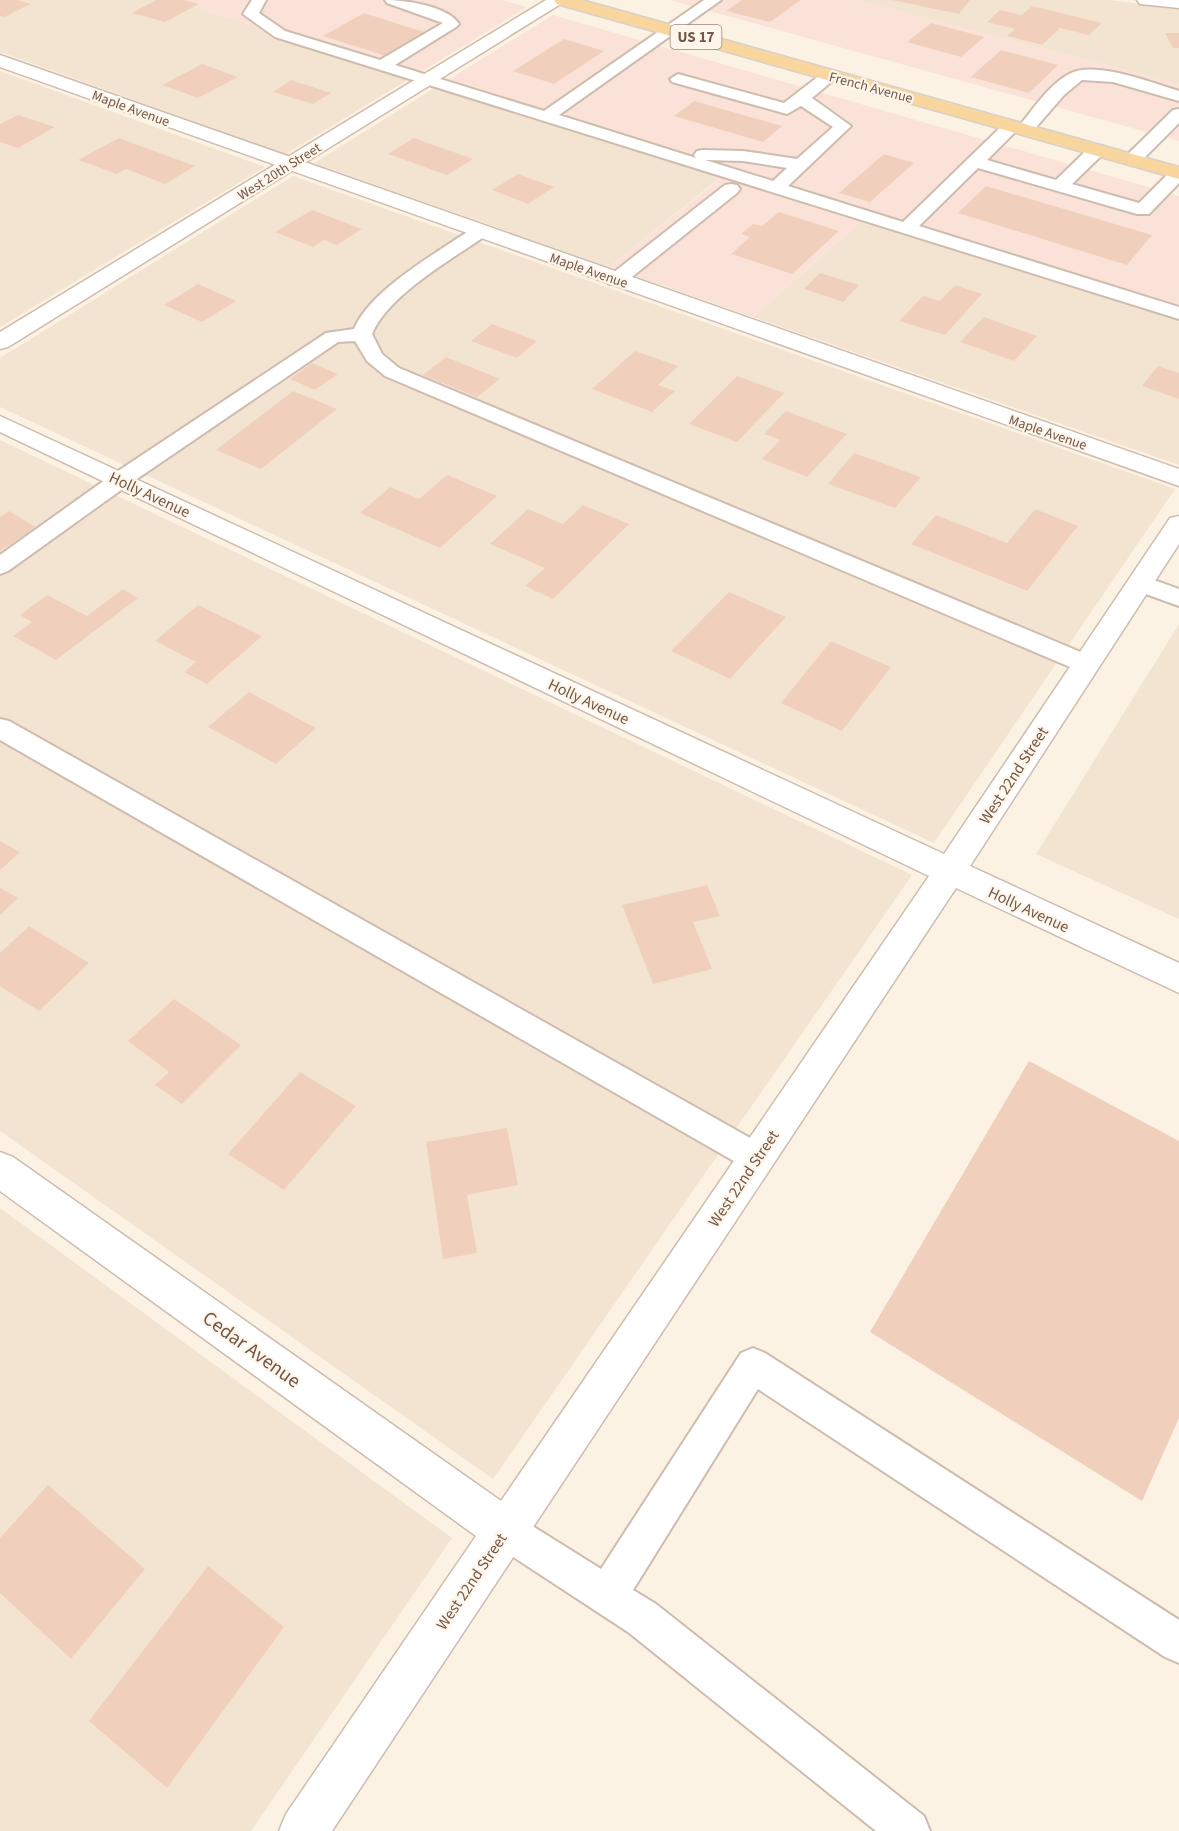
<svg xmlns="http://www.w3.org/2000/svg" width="1179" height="1831" font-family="'Source Sans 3',sans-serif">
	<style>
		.residential { fill: #f3e4d2 }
		.commercial { fill: #fbe2d8 }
		.building { fill: #f0d0bc }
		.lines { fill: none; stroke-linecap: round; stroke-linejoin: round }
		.lane-casing { stroke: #cebcae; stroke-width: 4 }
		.street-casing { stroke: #cebcae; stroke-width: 3 }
		.secondary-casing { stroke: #d1bbab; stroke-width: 3 }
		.primary-casing { stroke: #d8d0cc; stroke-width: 3 }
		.lane { fill: #fff; fill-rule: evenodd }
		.street { fill: #fff; fill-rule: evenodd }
		.secondary { fill: #fff; fill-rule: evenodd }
		.primary { fill: #f8d69e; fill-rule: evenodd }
		.labels { text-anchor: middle; stroke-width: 4.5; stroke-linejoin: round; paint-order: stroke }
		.far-street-label { font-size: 14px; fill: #73584a; stroke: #fef6ea }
		.shield { fill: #fef6ea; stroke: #9d877a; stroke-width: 1.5 }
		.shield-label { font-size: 15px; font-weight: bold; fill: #73584a }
		.street-label { font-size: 16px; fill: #73584a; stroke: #fef6ea }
		.near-street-label { font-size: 20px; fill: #73584a; stroke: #fef6ea }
	</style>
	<rect width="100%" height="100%" fill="#fbf2e4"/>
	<path class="residential" d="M 0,0 L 171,0 L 414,76 L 286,154 L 0,52 Z
		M 855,0 L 1111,0 L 1179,9 L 1179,84 Z
		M 0,71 L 265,167 L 0,327 Z
		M 441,84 L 726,173 L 609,267 L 314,163 Z
		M 293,176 L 1175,489 L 934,843 L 0,407 L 0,358 Z
		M 866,217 L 1179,316 L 1179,465 L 753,317 Z
		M 0,440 L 912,875 L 493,1479 L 0,1131 Z
		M 1179,624 L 1179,919 L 1036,854 Z
		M 0,1208 L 452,1538 L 251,1831 L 0,1831 Z"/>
	<path class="commercial" d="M 171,0 L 502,0 L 527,7 L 414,76 Z
		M 670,0 L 855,0 L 1179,84 L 1179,141 Z
		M 553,15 L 1179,196 L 1179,316 L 866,217 L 753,317 L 609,267 L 726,174 L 441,84 Z"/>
	<path class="building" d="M 0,0 L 17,0 L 31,4 L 4,17 L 0,16 Z
		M 156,0 L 184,0 L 199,4 L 165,22 L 132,13 Z
		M 742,0 L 801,0 L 770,22 L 726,11 Z
		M 892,0 L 970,0 L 959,14 Z
		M 1032,6 L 1102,23 L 1089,35 L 1060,28 L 1042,45 L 1007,36 L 1015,29 L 987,22 L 1000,10 L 1022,15 Z
		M 364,13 L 427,33 L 386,56 L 323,36 Z
		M 931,23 L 984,37 L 961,57 L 907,42 Z
		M 1165,33 L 1179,33 L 1179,48 L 1173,48 Z
		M 564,39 L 604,51 L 554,84 L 513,71 Z
		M 1001,50 L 1058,65 L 1029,93 L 971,77 Z
		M 202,64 L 238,77 L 198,98 L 162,85 Z
		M 291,80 L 331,93 L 313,104 L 273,92 Z
		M 694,101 L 782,126 L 763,142 L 674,116 Z
		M 18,115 L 55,127 L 18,148 L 0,142 L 0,124 Z
		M 119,138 L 195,166 L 165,184 L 126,169 L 117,174 L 78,160 Z
		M 414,138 L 473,159 L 447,175 L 388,154 Z
		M 884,154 L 914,163 L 870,202 L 839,193 Z
		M 518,174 L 554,187 L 528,204 L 492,190 Z
		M 986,186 L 1152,235 L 1127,265 L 958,213 Z
		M 312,210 L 362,229 L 337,245 L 324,240 L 313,247 L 275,232 Z
		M 779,212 L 839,231 L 792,274 L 731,254 L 750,237 L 741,234 L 753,224 L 762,226 Z
		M 820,273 L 859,285 L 843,302 L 804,289 Z
		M 198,284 L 236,301 L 202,322 L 164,305 Z
		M 955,285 L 982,294 L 945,335 L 899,321 L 923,296 L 940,301 Z
		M 984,317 L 1037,336 L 1014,361 L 960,342 Z
		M 492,324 L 537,341 L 517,358 L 471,341 Z
		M 635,351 L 678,366 L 658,385 L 675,391 L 652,412 L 592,389 Z
		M 446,357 L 500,379 L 477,397 L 423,375 Z
		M 312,363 L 338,374 L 315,390 L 290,379 Z
		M 1158,366 L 1179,373 L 1179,399 L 1142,386 Z
		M 737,376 L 784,393 L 737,442 L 689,424 Z
		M 293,391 L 337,409 L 261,469 L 216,450 Z
		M 786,411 L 847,434 L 807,477 L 762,459 L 780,440 L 764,434 Z
		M 854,453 L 921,477 L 895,508 L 828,484 Z
		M 447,475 L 497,496 L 440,548 L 360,513 L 390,487 L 419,499 Z
		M 583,505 L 629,524 L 553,599 L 525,586 L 545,568 L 490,544 L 528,509 L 563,524 Z
		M 1035,509 L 1078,526 L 1027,591 L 911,544 L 936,515 L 1007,543 Z
		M 9,511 L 36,527 L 0,551 L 0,517 Z
		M 123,589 L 138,598 L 56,660 L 13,636 L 32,622 L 20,615 L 47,595 L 87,616 Z
		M 729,592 L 786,617 L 730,679 L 671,651 Z
		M 198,605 L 262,636 L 207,684 L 184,672 L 196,662 L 155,641 Z
		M 831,641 L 891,667 L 842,731 L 781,703 Z
		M 249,692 L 316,728 L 276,764 L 208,727 Z
		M 0,841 L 20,852 L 0,870 Z
		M 707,885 L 720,916 L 693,922 L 712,969 L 653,984 L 622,905 Z
		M 0,888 L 18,898 L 0,915 Z
		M 29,926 L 89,963 L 39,1011 L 0,986 L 0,953 Z
		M 174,999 L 241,1045 L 182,1104 L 155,1085 L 169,1072 L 128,1041 Z
		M 1029,1061 L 1179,1141 L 1179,1418 L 1142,1501 L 870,1332 Z
		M 300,1072 L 356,1106 L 284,1190 L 228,1154 Z
		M 507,1128 L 518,1185 L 467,1195 L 477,1253 L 443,1259 L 426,1142 Z
		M 48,1485 L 145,1569 L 71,1659 L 0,1593 L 0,1538 Z
		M 208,1566 L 284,1627 L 167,1788 L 89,1721 Z"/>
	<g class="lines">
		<defs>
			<path id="lane" d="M 252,0 L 266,0 L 259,13 L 285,31 L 380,60 L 443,23 L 387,3 L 385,0 C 405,0 448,6 459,24 L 456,27 L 395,65 L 544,111 L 704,0 L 721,0 L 559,115 L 696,158 L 694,155 L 697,151 L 703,150 L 743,151 L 797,159 L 833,127 L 801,106 L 787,114 L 672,82 L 670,79 L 678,74 L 784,103 L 824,72 L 836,72 L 838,75 L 836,78 L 812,98 L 851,126 L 788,186 L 903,222 L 1006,122 L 1012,121 L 1020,125 C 1034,108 1049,85 1069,74 C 1095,60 1152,83 1179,91 L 1179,101 L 1113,82 L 1082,80 L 1064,95 L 1031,133 L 1025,134 L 1017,130 L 987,160 L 1056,180 L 1091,146 L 1103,146 L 1106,150 L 1103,154 L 1072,184 L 1139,203 L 1173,169 L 1179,168 L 1179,183 L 1149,214 L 1137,214 L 978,168 L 919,226 L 1179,307 L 1179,319 L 275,37 L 243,14 ZM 705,160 L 743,161 L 787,168 L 773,181 Z
				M 1179,109 L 1179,123 L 1139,163 L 1127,163 L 1124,159 L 1127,155 L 1173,110 Z
				M 731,184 L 737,185 L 740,189 L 737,193 L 623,284 L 609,284 L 606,280 L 609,276 L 725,185 Z
				M 479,226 L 485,228 L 488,232 L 485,236 C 451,260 388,295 372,334 L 382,354 L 399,368 L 1095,658 L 1098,664 L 1095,670 L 1086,673 L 1077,670 L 385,376 L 367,361 L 355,341 L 338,342 L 128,485 L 8,571 L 0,574 L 0,555 L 112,475 L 326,333 L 354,329 C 371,289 437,253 473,228 Z
				M 1140,575 L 1179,589 L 1179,606 L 1132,589 L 1128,583 L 1132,577 Z
				M 0,719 L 9,721 L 768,1148 L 773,1158 L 768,1168 L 757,1172 L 746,1168 L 0,740 Z
				M 753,1348 L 765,1353 L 1179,1620 L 1179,1663 L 1165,1657 L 758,1389 L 633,1590 L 656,1604 L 924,1816 L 930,1831 L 876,1831 L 628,1632 L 492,1543 L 486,1530 L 492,1517 L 505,1511 L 518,1517 L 601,1569 L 741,1353 Z"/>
			<path id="street" d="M 1137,0 L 1179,0 L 1179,8 L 1140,4 Z
				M 0,55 L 1179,469 L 1179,486 L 0,67 Z
				M 0,416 L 944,854 L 1170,518 L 1179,516 L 1179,544 L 970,866 L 1179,963 L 1179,993 L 956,888 L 332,1831 L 279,1831 L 286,1814 L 476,1536 L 0,1191 L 0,1152 L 13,1157 L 501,1501 L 929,876 L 0,432 Z"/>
			<path id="secondary" d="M 546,0 L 567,0 L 8,347 L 0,349 L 0,332 Z"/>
			<path id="primary" d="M 554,0 L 582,0 L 1179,167 L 1179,179 L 557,4 Z"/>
		</defs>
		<use href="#lane" class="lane-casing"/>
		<use href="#street" class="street-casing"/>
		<use href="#secondary" class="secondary-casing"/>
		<use href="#primary" class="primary-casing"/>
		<use href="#lane" class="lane"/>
		<use href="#street" class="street"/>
		<use href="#secondary" class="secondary"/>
		<use href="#primary" class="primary"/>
	</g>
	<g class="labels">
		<g class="far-street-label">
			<text transform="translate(871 87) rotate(15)" y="5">French Avenue</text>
			<text transform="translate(131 108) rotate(20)" y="5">Maple Avenue</text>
			<text transform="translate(279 171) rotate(-32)" y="5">West 20th Street</text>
			<text transform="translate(589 270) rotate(19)" y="5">Maple Avenue</text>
			<text transform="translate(1048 432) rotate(19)" y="5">Maple Avenue</text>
		</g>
		<rect class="shield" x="670.5" y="25" width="51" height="24" rx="4.5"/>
		<g class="shield-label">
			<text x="696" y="42">US 17</text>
		</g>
		<g class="street-label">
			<text transform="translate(150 494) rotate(25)" y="6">Holly Avenue</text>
			<text transform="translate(589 701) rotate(25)" y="6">Holly Avenue</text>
			<text transform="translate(1013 775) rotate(-57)" y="6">West 22nd Street</text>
			<text transform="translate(1029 909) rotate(25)" y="6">Holly Avenue</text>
			<text transform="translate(743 1178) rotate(-56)" y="6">West 22nd Street</text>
			<text transform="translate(471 1581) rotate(-56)" y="6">West 22nd Street</text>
		</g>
		<g class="near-street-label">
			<text transform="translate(252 1349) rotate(36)" y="7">Cedar Avenue</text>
		</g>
	</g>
</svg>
